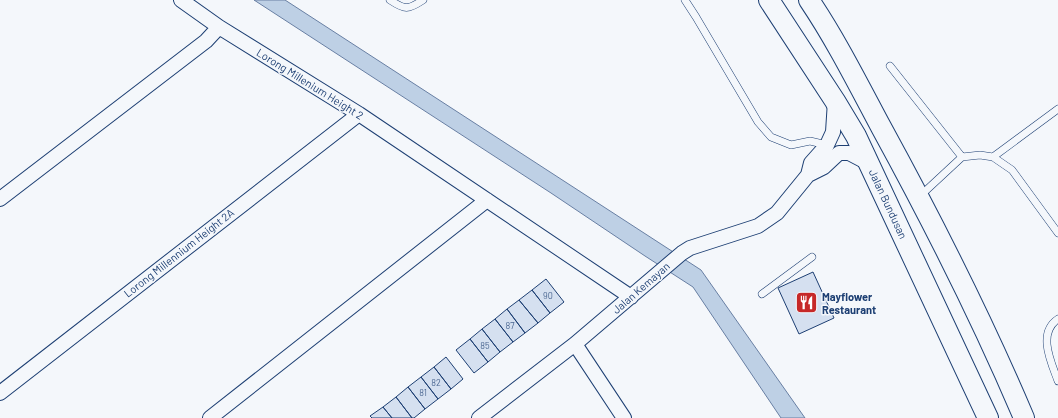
<svg xmlns="http://www.w3.org/2000/svg" width="1058" height="418" font-family="Barlow,sans-serif">
	<style>
		.water { fill: #bed0e5; stroke: #687fa3 }
		.building { fill: #d5e0f0; stroke: #1d3f73 }
		.lines { fill: none; stroke-linecap: round; stroke-linejoin: round }
		.service-casing { stroke: #1d3f73; stroke-width: 8 }
		.minor-casing { stroke: #1d3f73; stroke-width: 16 }
		.secondary-casing { stroke: #1d3f73; stroke-width: 22 }
		.service { stroke: #f4f7fb; stroke-width: 7 }
		.minor { stroke: #f4f7fb; stroke-width: 14 }
		.secondary { stroke: #f4f7fb; stroke-width: 20 }
		.labels { text-anchor: middle; stroke-width: 3; stroke-linejoin: round; paint-order: stroke }
		.number-label { font-size: 9px; fill: #4b6792 }
		.street-label { font-size: 11px; fill: #1d3f73; stroke: #f4f7fb }
		.poi-label { font-size: 11px; font-weight: bold; fill: #1d3f73; stroke: #f4f7fb; text-anchor: start }
	</style>
	<rect width="100%" height="100%" fill="#f4f7fb"/>
	<path class="water" d="M 254,0 L 285,0 L 701,270 L 805,418 L 781,418 L 693,287 L 645,256 L 551,193 Z"/>
	<path class="building" d="M 813,272 L 834,318 L 799,334 L 778,288 Z
		M 546,279 L 564,302 L 550,313 L 532,290 Z
		M 532,290 L 550,313 L 538,323 L 519,300 Z
		M 519,300 L 538,323 L 525,333 L 507,309 Z
		M 507,309 L 525,333 L 513,342 L 495,319 Z
		M 495,319 L 513,342 L 500,352 L 482,329 Z
		M 482,329 L 500,352 L 488,362 L 470,339 Z
		M 470,339 L 488,362 L 474,373 L 456,350 Z
		M 446,357 L 463,379 L 451,389 L 434,367 Z
		M 434,367 L 451,389 L 438,399 L 421,377 Z
		M 421,377 L 438,399 L 425,409 L 408,387 Z
		M 408,387 L 425,409 L 414,418 L 412,418 L 396,397 Z
		M 396,397 L 412,418 L 392,418 L 383,407 Z
		M 383,407 L 392,418 L 372,418 L 370,416 Z"/>
	<g class="lines">
		<defs>
			<path id="service" d="M 390,0 C 405,10 408,10 423,0
				M 685,0 L 696,17 L 758,122 L 771,137 L 791,145 L 810,141 L 827,145
				M 890,66 L 962,157
				M 993,157 L 1058,109
				M 920,196 L 962,157 L 980,155 L 993,157 L 1012,170 L 1058,233
				M 762,294 L 812,257
				M 1058,319 C 1037,333 1051,362 1058,381"/>
			<path id="minor" d="M 181,0 L 219,27
				M 808,175 L 811,163 L 827,145 L 833,132 L 835,101
				M 0,199 L 206,41 L 219,27 L 359,114 L 631,297
				M 575,344 L 624,418
				M 0,393 L 359,114
				M 210,418 L 487,200
				M 479,418 L 575,344 L 682,253 L 690,248 L 758,226 L 777,213 L 808,175 L 824,167 L 839,153 L 849,153 L 870,164"/>
			<path id="secondary" d="M 769,0 L 835,101 L 856,136 L 988,418
				M 809,0 C 836,40 858,84 881,127 C 933,222 982,319 1024,418"/>
		</defs>
		<use href="#service" class="service-casing"/>
		<use href="#minor" class="minor-casing"/>
		<use href="#secondary" class="secondary-casing"/>
		<use href="#service" class="service"/>
		<use href="#minor" class="minor"/>
		<use href="#secondary" class="secondary"/>
	</g>
	<defs>
		<symbol id="restaurant-square" viewBox="-11 -11 22 22"><rect x="-9" y="-9" width="18" height="18" rx="4" fill="#c62828" stroke="#f4f7fb"/><path d="M-5-6h1v4h1v-4h1v4h1v-4h1v5L-1.5 .5V6h-2V.5L-5-1ZM5-6V6H3V1.5H1.5Q1.5-4 5-6Z" fill="#fff"/></symbol>
	</defs>
	<g fill-rule="evenodd">
		<use href="#restaurant-square" x="794" y="290" width="25" height="25"/>
	</g>
	<g class="labels">
		<g class="number-label">
			<text x="548" y="299">90</text>
			<text x="510" y="329">87</text>
			<text x="485" y="349">85</text>
			<text x="436" y="386">82</text>
			<text x="423" y="396">81</text>
		</g>
		<g class="street-label">
			<text transform="translate(310 84) rotate(32)" y="4">Lorong Millenium Height 2</text>
			<text transform="translate(888 204) rotate(65)" y="4">Jalan Bundusan</text>
			<text transform="translate(179 253) rotate(-38)" y="4">Lorong Millennium Height 2A</text>
			<text transform="translate(641 288) rotate(-41)" y="4">Jalan Kemayan</text>
		</g>
		<g class="poi-label">
			<text x="822" y="301">Mayflower<tspan x="822" dy="13">Restaurant</tspan></text>
		</g>
	</g>
</svg>
